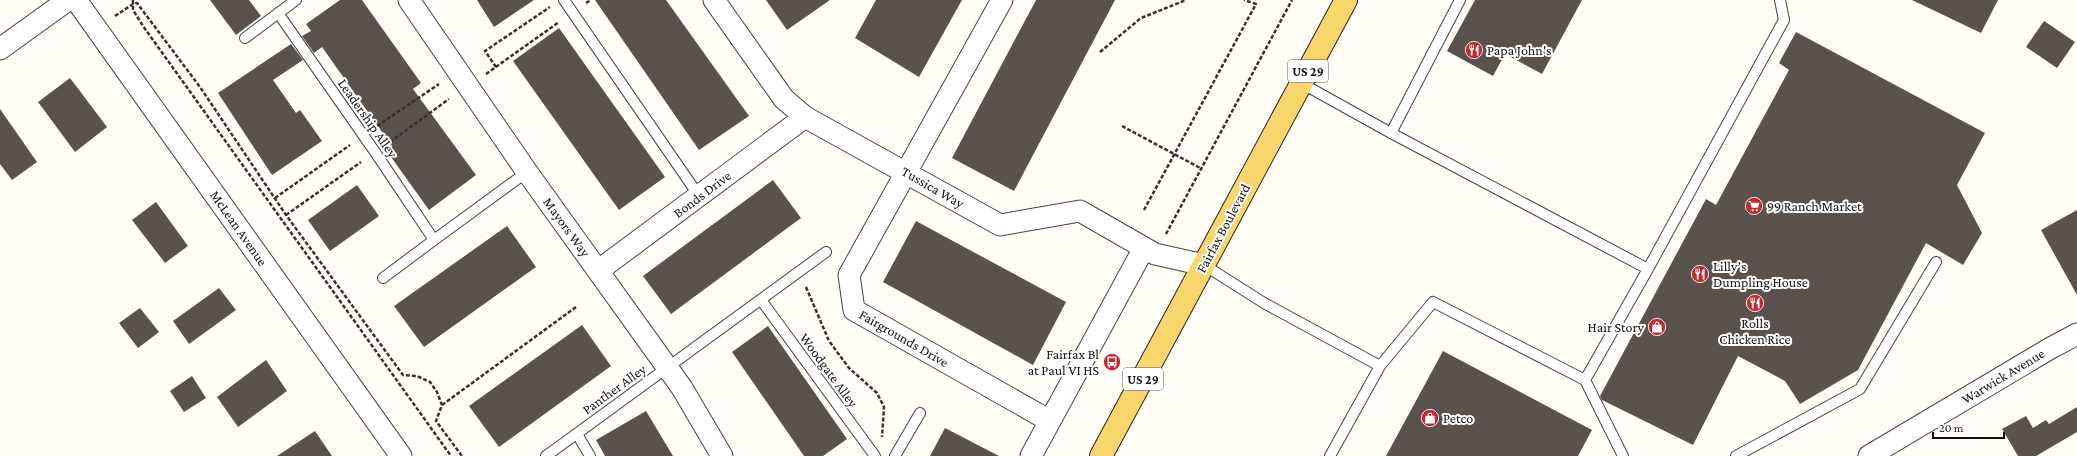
<svg xmlns="http://www.w3.org/2000/svg" width="2077" height="456" font-family="'Crimson Pro',serif">
	<style>
		.building { fill: #5a524d }
		.lines { fill: none; stroke-linecap: round; stroke-linejoin: round }
		.service-casing { stroke: #444; stroke-width: 12 }
		.minor-casing { stroke: #444; stroke-width: 23 }
		.primary-casing { stroke: #222; stroke-width: 24 }
		.path { stroke: #333; stroke-width: 2.5; stroke-dasharray: 4 2; stroke-linecap: butt }
		.service { stroke: #fff; stroke-width: 10 }
		.minor { stroke: #fff; stroke-width: 21 }
		.primary { stroke: #f9d66b; stroke-width: 22 }
		.labels { text-anchor: middle; stroke-width: 4; stroke-linejoin: round; paint-order: stroke }
		.shield { fill: #fff; stroke: #585858; stroke-width: 1 }
		.shield-label { font-size: 13px; font-weight: bold; fill: #111 }
		.poi-label { font-size: 14px; fill: #111; stroke: #fff; text-anchor: start }
		.street-label { font-size: 14px; fill: #111; stroke: #fff }
	</style>
	<rect width="100%" height="100%" fill="#fffdf5"/>
	<path class="building" d="M 210,0 L 249,0 L 261,16 L 236,35 Z
		M 340,0 L 362,0 L 421,83 L 413,89 L 476,175 L 429,210 L 386,150 L 392,146 L 322,47 L 314,53 L 302,36 L 311,31 L 306,24 Z
		M 477,0 L 534,0 L 494,27 Z
		M 595,0 L 666,0 L 749,116 L 699,150 Z
		M 766,0 L 830,0 L 787,30 Z
		M 876,0 L 962,0 L 919,77 L 855,38 Z
		M 1036,0 L 1115,0 L 1014,191 L 952,158 Z
		M 1475,0 L 1582,0 L 1542,74 L 1505,54 L 1493,76 L 1447,51 Z
		M 1912,0 L 1998,0 L 1981,33 Z
		M 2044,21 L 2075,42 L 2057,68 L 2026,47 Z
		M 559,28 L 665,177 L 619,210 L 513,61 Z
		M 1796,32 L 1985,133 L 1957,185 L 1982,233 L 1963,265 L 1926,243 L 1858,370 L 1800,404 L 1785,381 L 1738,356 L 1693,445 L 1602,400 L 1600,396 L 1706,199 L 1716,205 L 1789,70 L 1779,63 Z
		M 291,44 L 303,60 L 273,80 L 296,113 L 300,110 L 322,141 L 272,175 L 218,93 Z
		M 70,78 L 107,127 L 75,152 L 38,102 Z
		M 0,109 L 37,162 L 12,180 L 0,164 Z
		M 773,180 L 801,218 L 671,314 L 643,276 Z
		M 357,185 L 379,216 L 330,251 L 308,220 Z
		M 156,202 L 188,246 L 165,263 L 132,220 Z
		M 2077,210 L 2077,295 L 2041,230 Z
		M 916,221 L 1066,302 L 1033,365 L 883,282 Z
		M 507,226 L 536,267 L 424,347 L 394,306 Z
		M 219,288 L 236,310 L 189,344 L 173,321 Z
		M 140,308 L 159,332 L 138,348 L 119,323 Z
		M 582,325 L 611,366 L 499,447 L 469,406 Z
		M 768,326 L 847,439 L 823,456 L 804,456 L 732,352 Z
		M 1443,351 L 1592,430 L 1578,456 L 1386,456 Z
		M 266,360 L 287,391 L 238,427 L 217,397 Z
		M 192,376 L 206,398 L 184,412 L 170,391 Z
		M 2077,407 L 2077,432 L 2036,456 L 2018,456 L 2002,429 L 2026,416 L 2033,428 L 2046,420 L 2049,424 Z
		M 646,411 L 673,456 L 605,456 L 596,440 Z
		M 945,428 L 999,456 L 930,456 Z
		M 315,431 L 332,456 L 277,456 Z"/>
	<g class="lines">
		<defs>
			<path id="service" d="M 564,0 L 699,196
				M 278,13 L 375,152 L 434,240 L 527,172
				M 245,38 L 296,0
				M 1301,83 L 1391,133 L 1648,269 L 1784,20 L 1780,0
				M 1391,133 L 1460,0
				M 1204,265 L 1264,303 L 1380,366 L 1330,456
				M 383,278 L 434,240
				M 761,300 L 875,456
				M 1380,366 L 1433,302 L 1585,380 L 1648,269
				M 1585,380 L 1623,456
				M 577,434 L 590,456
				M 546,456 L 826,252
				M 895,456 L 920,413
				M 1736,456 L 1860,389 L 1936,262"/>
			<path id="minor" d="M 76,0 L 401,456
				M 409,0 L 527,172 L 682,388 L 722,456
				M 714,0 L 784,99 L 805,117 L 1000,225 L 1080,211 L 1155,254 L 1204,265
				M 1002,0 L 849,275 L 854,310 L 1050,421
				M 0,49 L 68,0
				M 599,270 L 805,117
				M 1031,456 L 1144,248
				M 1869,456 L 2049,349 L 2077,334"/>
			<path id="primary" d="M 1101,456 L 1346,0"/>
		</defs>
		<use href="#service" class="service-casing"/>
		<use href="#minor" class="minor-casing"/>
		<use href="#primary" class="primary-casing"/>
		<path class="path" d="M 133,0 L 133,10 L 143,26 L 451,456
			M 586,3 L 591,0
			M 115,16 L 133,4 L 137,3 L 200,87 L 286,215 L 403,375 L 417,376 L 430,382 L 437,392 L 442,405 L 436,421 L 462,456
			M 1100,52 L 1141,18 L 1186,0
			M 496,67 L 485,51 L 550,7
			M 486,74 L 559,22
			M 377,126 L 439,84
			M 1122,126 L 1202,169
			M 390,142 L 449,99
			M 275,198 L 350,145
			M 1144,210 L 1256,4 L 1244,0
			M 286,215 L 361,162
			M 1166,234 L 1292,0
			M 806,287 L 829,341 L 849,368 L 877,393 L 884,407 L 882,437
			M 442,405 L 576,307"/>
		<use href="#service" class="service"/>
		<use href="#minor" class="minor"/>
		<use href="#primary" class="primary"/>
	</g>
	<defs>
		<symbol id="restaurant-disc" viewBox="-11 -11 22 22"><circle r="9.5" fill="#c4262e" stroke="#fff"/><path d="M-5-6h1v4h1v-4h1v4h1v-4h1v5L-1.5 .5V6h-2V.5L-5-1ZM5-6V6H3V1.5H1.5Q1.5-4 5-6Z" fill="#fff"/></symbol>
		<symbol id="supermarket-disc" viewBox="-11 -11 22 22"><circle r="9.5" fill="#c4262e" stroke="#fff"/><path d="M-6-5.5h2.5l.6 2H6L4.5 2H-2.5L-4.4-4H-6ZM-1.5 3.2a1.3 1.3 0 1 0 .1 0ZM3 3.2a1.3 1.3 0 1 0 .1 0Z" fill="#fff"/></symbol>
		<symbol id="shop-disc" viewBox="-11 -11 22 22"><circle r="9.5" fill="#c4262e" stroke="#fff"/><path d="M-5-2.5h2.3a2.7 3.5 0 0 1 5.4 0H5L5.5 6h-11ZM-1.5-2.5h3a1.5 2.3 0 0 0-3 0Z" fill="#fff"/></symbol>
		<symbol id="bus-disc" viewBox="-11 -11 22 22"><circle r="9.5" fill="#c4262e" stroke="#fff"/><path d="M-5-6H5V4H4V6H2V4H-2V6H-4V4H-5ZM-3.5-4V0h7V-4ZM-3.5 1.2v1.5H-2V1.2ZM2 1.2v1.5H3.5V1.2Z" fill="#fff"/></symbol>
	</defs>
	<g fill-rule="evenodd">
		<use href="#restaurant-disc" x="1464" y="40" width="20" height="20"/>
		<use href="#supermarket-disc" x="1744" y="196" width="20" height="20"/>
		<use href="#restaurant-disc" x="1690" y="264" width="20" height="20"/>
		<use href="#restaurant-disc" x="1745" y="293" width="20" height="20"/>
		<use href="#shop-disc" x="1647" y="317" width="20" height="20"/>
		<use href="#bus-disc" x="1102" y="352" width="20" height="20"/>
		<use href="#shop-disc" x="1420" y="408" width="20" height="20"/>
	</g>
	<g class="labels">
		<g class="shield">
			<rect x="1288" y="60" width="40" height="22" rx="3"/>
			<rect x="1123" y="368" width="40" height="22" rx="3"/>
		</g>
		<g class="shield-label">
			<text x="1308" y="76">US 29</text>
			<text x="1143" y="384">US 29</text>
		</g>
		<g class="poi-label">
			<text x="1487" y="55">Papa John's</text>
			<text x="1767" y="211">99 Ranch Market</text>
			<text x="1713" y="271">Lilly’s<tspan x="1713" dy="16">Dumpling House</tspan></text>
			<text x="1755" y="328" text-anchor="middle">Rolls<tspan x="1755" dy="16">Chicken Rice</tspan></text>
			<text x="1644" y="332" text-anchor="end">Hair Story</text>
			<text x="1099" y="359" text-anchor="end">Fairfax Bl<tspan x="1099" dy="16">at Paul VI HS</tspan></text>
			<text x="1443" y="423">Petco</text>
		</g>
		<g class="street-label">
			<text transform="translate(368 118) rotate(55)" y="5">Leadership Alley</text>
			<text transform="translate(933 187) rotate(30)" y="5">Tussica Way</text>
			<text transform="translate(702 194) rotate(-37)" y="5">Bonds Drive</text>
			<text transform="translate(567 227) rotate(54)" y="5">Mayors Way</text>
			<text transform="translate(239 228) rotate(55)" y="5">McLean Avenue</text>
			<text transform="translate(1223 228) rotate(-62)" y="5">Fairfax Boulevard</text>
			<text transform="translate(904 338) rotate(30)" y="5">Fairgrounds Drive</text>
			<text transform="translate(829 370) rotate(54)" y="5">Woodgate Alley</text>
			<text transform="translate(2003 376) rotate(-31)" y="5">Warwick Avenue</text>
			<text transform="translate(614 389) rotate(-36)" y="5">Panther Alley</text>
		</g>
	</g>
	<path d="M1933 432v6h71v-6" fill="none" stroke="#111111" stroke-width="2"/>
	<text x="1939" y="432" font-size="12" fill="#111111" stroke="#ffffff" stroke-width="3" paint-order="stroke">20 m</text>
</svg>
